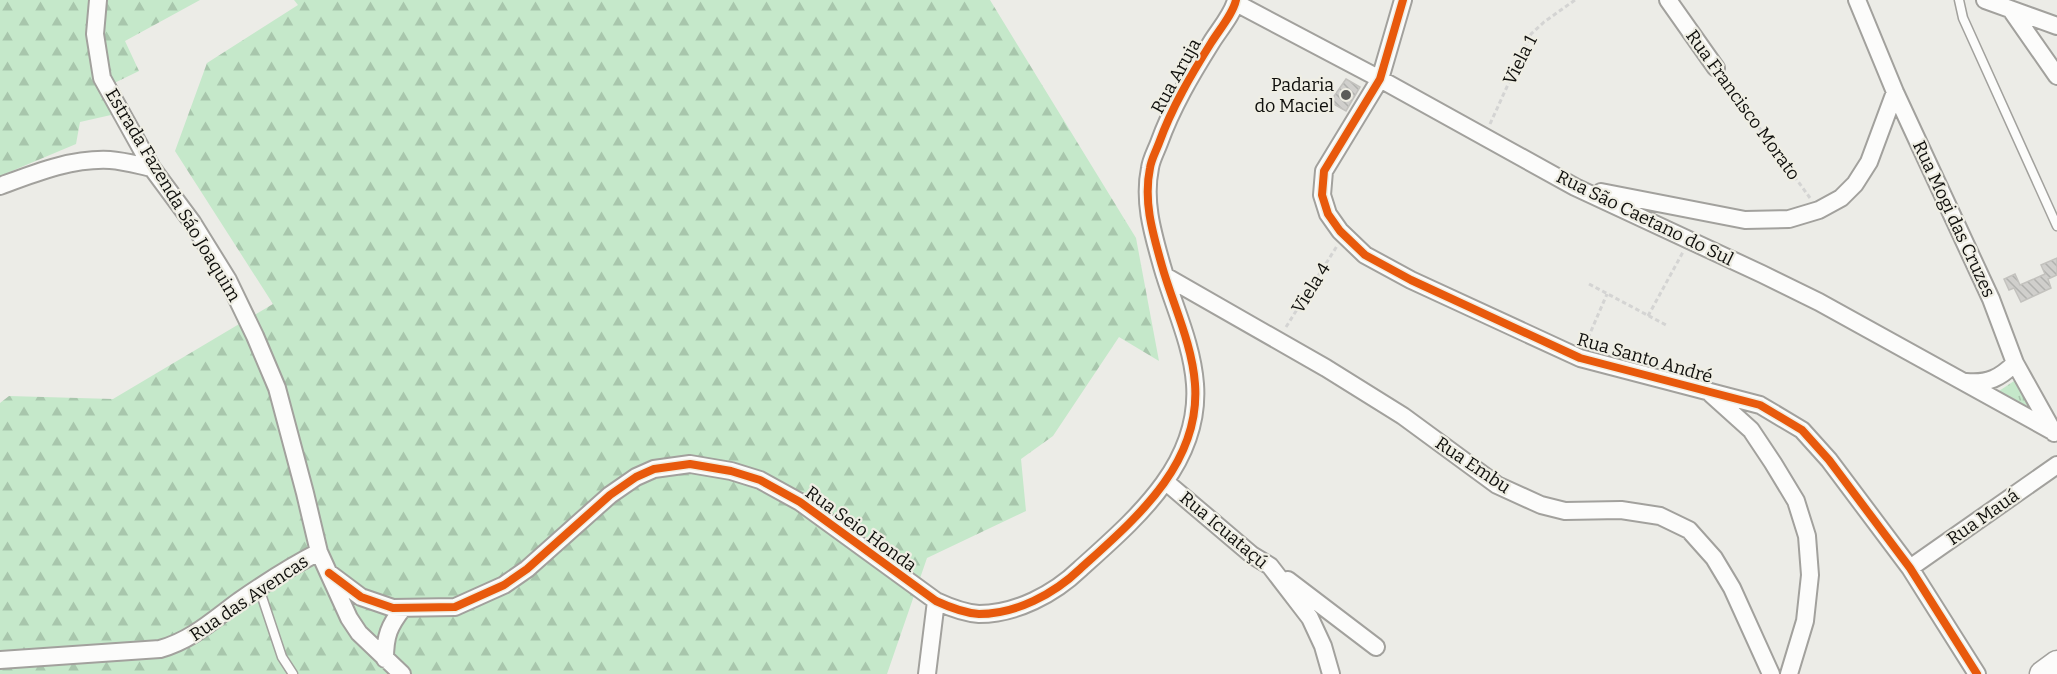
<svg xmlns="http://www.w3.org/2000/svg" width="2057" height="674" font-family="Bitter,serif">
	<style>
		.forest { fill: url(#forest-firs) }
		.park { fill: url(#park-tufts) }
		.building { fill: url(#building-back-hatch); stroke: #c3c2be; stroke-width: 1.5 }
		.lines { fill: none; stroke-linecap: round; stroke-linejoin: round }
		.lane-casing { stroke: #a2a19d; stroke-width: 11 }
		.street-casing { stroke: #a2a19d; stroke-width: 20 }
		.secondary-casing { stroke: #a2a19d; stroke-width: 27 }
		.path { stroke: #d4d4d3; stroke-width: 3; stroke-dasharray: 4.5 3; stroke-linecap: butt }
		.lane { stroke: #fcfcfb; stroke-width: 8 }
		.street { stroke: #fcfcfb; stroke-width: 16 }
		.secondary { stroke: #fcfcfb; stroke-width: 24 }
		.cycleway-casing { stroke: #efeee4; stroke-width: 11 }
		.cycleway { stroke: #e8590c; stroke-width: 8 }
		.poi-dot { fill: #5c5c59; stroke: #efeee4; stroke-width: 2 }
		.labels { text-anchor: middle; stroke-width: 4.5; stroke-linejoin: round; paint-order: stroke }
		.street-label { font-size: 18px; fill: #0f0f0c; stroke: #efeee4 }
		.poi-label { font-size: 18px; fill: #0f0f0c; stroke: #efeee4; text-anchor: end }
	</style>
	<defs>
		<pattern id="forest-firs" width="22" height="20" patternUnits="userSpaceOnUse" patternTransform="scale(1.5)"><rect width="22" height="20" fill="#c5e8ca"/><path d="M5 1l3.5 6h-7zM16 11l3.5 6h-7z" fill="#a8c6ac"/></pattern>
		<pattern id="park-tufts" width="24" height="20" patternUnits="userSpaceOnUse" patternTransform="scale(1.5)"><rect width="24" height="20" fill="#c5e8ca"/><path d="M3 7l-1-3M5 7V3M7 7l1-3M15 17l-1-3M17 17v-4M19 17l1-3" fill="none" stroke="#a8c6ac"/></pattern>
		<pattern id="building-back-hatch" width="6" height="6" patternUnits="userSpaceOnUse" patternTransform="scale(1.5)"><rect width="6" height="6" fill="#d0cfcc"/><path d="M-1 5l2 2M0 0l6 6M5-1l2 2" fill="none" stroke="#b1b1ae"/></pattern>
	</defs>
	<rect width="100%" height="100%" fill="#ecece7"/>
	<path class="forest" d="M 0,0 L 200,0 L 125,41 L 139,71 L 104,88 L 111,115 L 80,122 L 76,144 L 0,176 Z
		M 294,0 L 990,0 L 1136,238 L 1159,361 L 1119,337 L 1053,436 L 1021,459 L 1026,511 L 927,558 L 887,674 L 0,674 L 0,403 L 9,396 L 113,399 L 273,304 L 175,151 L 207,63 L 298,5 Z"/>
	<path class="park" d="M 2014,381 L 2029,407 L 1999,391 Z"/>
	<path class="building" d="M 1346,79 L 1360,87 L 1346,111 L 1330,102 Z
		M 2057,258 L 2057,275 L 2048,279 L 2051,288 L 2021,302 L 2014,288 L 2009,290 L 2004,279 L 2015,274 L 2020,285 L 2045,274 L 2041,265 Z"/>
	<g class="lines">
		<defs>
			<path id="lane" d="M 1959,0 L 1963,18 L 2057,226
				M 259,588 L 282,657 L 293,674"/>
			<path id="street" d="M 98,0 L 95,34 L 102,78 L 152,168 L 192,222 L 228,280 L 255,336 L 277,388 L 305,493 L 319,552 L 349,618 L 359,633 L 402,674
				M 1403,0 L 1380,79 L 1324,171 L 1322,195 L 1328,214 L 1340,231 L 1365,255 L 1411,280 L 1580,358 L 1760,405 L 1802,430 L 1829,460 L 1910,568 L 1977,674
				M 1668,0 L 1716,68
				M 1857,0 L 1895,92 L 1991,299 L 2015,363 L 2054,433
				M 1985,0 L 2057,26
				M 1236,3 L 1380,79 L 1575,187 L 1762,274 L 1819,302 L 2054,432
				M 2011,10 L 2057,76
				M 0,186 C 35,173 72,158 110,160 C 124,161 138,165 152,168
				M 1601,192 L 1745,220 L 1789,219 L 1819,210 L 1841,198 L 1855,184 L 1869,162 L 1895,92
				M 1165,276 L 1326,368 L 1403,416 L 1497,485 L 1541,505 L 1565,511 L 1621,510 L 1660,516 L 1689,530 L 1714,558 L 1732,588 L 1771,674
				M 1966,382 C 1988,384 2000,378 2015,363
				M 1711,394 L 1751,430 L 1773,463 L 1796,501 L 1807,536 L 1810,575 L 1805,621 L 1789,674
				M 1166,482 L 1252,555 L 1270,566 L 1310,618 L 1323,646 L 1331,674
				M 1910,568 L 2057,465
				M 329,573 L 361,597 L 393,608 L 455,607 L 504,585 L 527,569 L 610,495 L 636,477 L 654,469 L 690,464 L 731,471 L 760,480 L 800,502 L 936,601 C 949,607 964,613 979,614 C 1016,614 1054,594 1080,569 C 1134,520 1201,465 1195,384 C 1192,343 1173,305 1162,266 C 1153,234 1143,202 1150,168 C 1151,160 1156,151 1159,143 C 1172,107 1191,75 1211,43 C 1219,30 1233,14 1236,0
				M 1288,580 L 1376,647
				M 385,659 C 385,636 389,626 403,608
				M 0,660 L 160,649 C 192,640 213,620 239,601 C 265,583 291,566 319,552
				M 927,674 L 936,601"/>
			<path id="secondary" d="M 2042,674 L 2057,663"/>
		</defs>
		<use href="#lane" class="lane-casing"/>
		<use href="#street" class="street-casing"/>
		<use href="#secondary" class="secondary-casing"/>
		<path class="path" d="M 1724,79 L 1810,198
			M 1490,124 L 1531,34 L 1544,22 L 1575,0
			M 1589,284 L 1666,325
			M 1648,316 L 1683,252
			M 1286,327 L 1337,246
			M 1585,345 L 1607,294"/>
		<use href="#lane" class="lane"/>
		<use href="#street" class="street"/>
		<use href="#secondary" class="secondary"/>
		<defs>
			<path id="cycleway" d="M 1403,0 L 1380,79 L 1324,171 L 1322,195 L 1328,214 L 1340,231 L 1365,255 L 1411,280 L 1580,358 L 1760,405 L 1802,430 L 1829,460 L 1910,568 L 1977,674
				M 329,573 L 361,597 L 393,608 L 455,607 L 504,585 L 527,569 L 610,495 L 636,477 L 654,469 L 690,464 L 731,471 L 760,480 L 800,502 L 936,601 C 949,607 964,613 979,614 C 1016,614 1054,594 1080,569 C 1134,520 1201,465 1195,384 C 1192,343 1173,305 1162,266 C 1153,234 1143,202 1150,168 C 1151,160 1156,151 1159,143 C 1172,107 1191,75 1211,43 C 1219,30 1233,14 1236,0"/>
		</defs>
		<use href="#cycleway" class="cycleway-casing"/>
		<use href="#cycleway" class="cycleway"/>
	</g>
	<circle class="poi-dot" cx="1346" cy="95" r="6"/>
	<g class="labels">
		<g class="street-label">
			<text transform="translate(1520 60) rotate(-63)" y="6">Viela 1</text>
			<text transform="translate(1176 76) rotate(-61)" y="6">Rua Aruja</text>
			<text transform="translate(1743 105) rotate(54)" y="6">Rua Francisco Morato</text>
			<text transform="translate(173 195) rotate(59)" y="6">Estrada Fazenda Sáo Joaquim</text>
			<text transform="translate(1645 218) rotate(26)" y="6">Rua São Caetano do Sul</text>
			<text transform="translate(1954 219) rotate(65)" y="6">Rua Mogi das Cruzes</text>
			<text transform="translate(1311 288) rotate(-58)" y="6">Viela 4</text>
			<text transform="translate(1645 358) rotate(16)" y="6">Rua Santo André</text>
			<text transform="translate(1473 465) rotate(34)" y="6">Rua Embu</text>
			<text transform="translate(1983 517) rotate(-35)" y="6">Rua Mauá</text>
			<text transform="translate(861 529) rotate(36)" y="6">Rua Seio Honda</text>
			<text transform="translate(1224 530) rotate(40)" y="6">Rua Icuataçú</text>
			<text transform="translate(249 598) rotate(-34)" y="6">Rua das Avencas</text>
		</g>
		<g class="poi-label">
			<text x="1334" y="91">Padaria<tspan x="1334" dy="21">do Maciel</tspan></text>
		</g>
	</g>
</svg>
